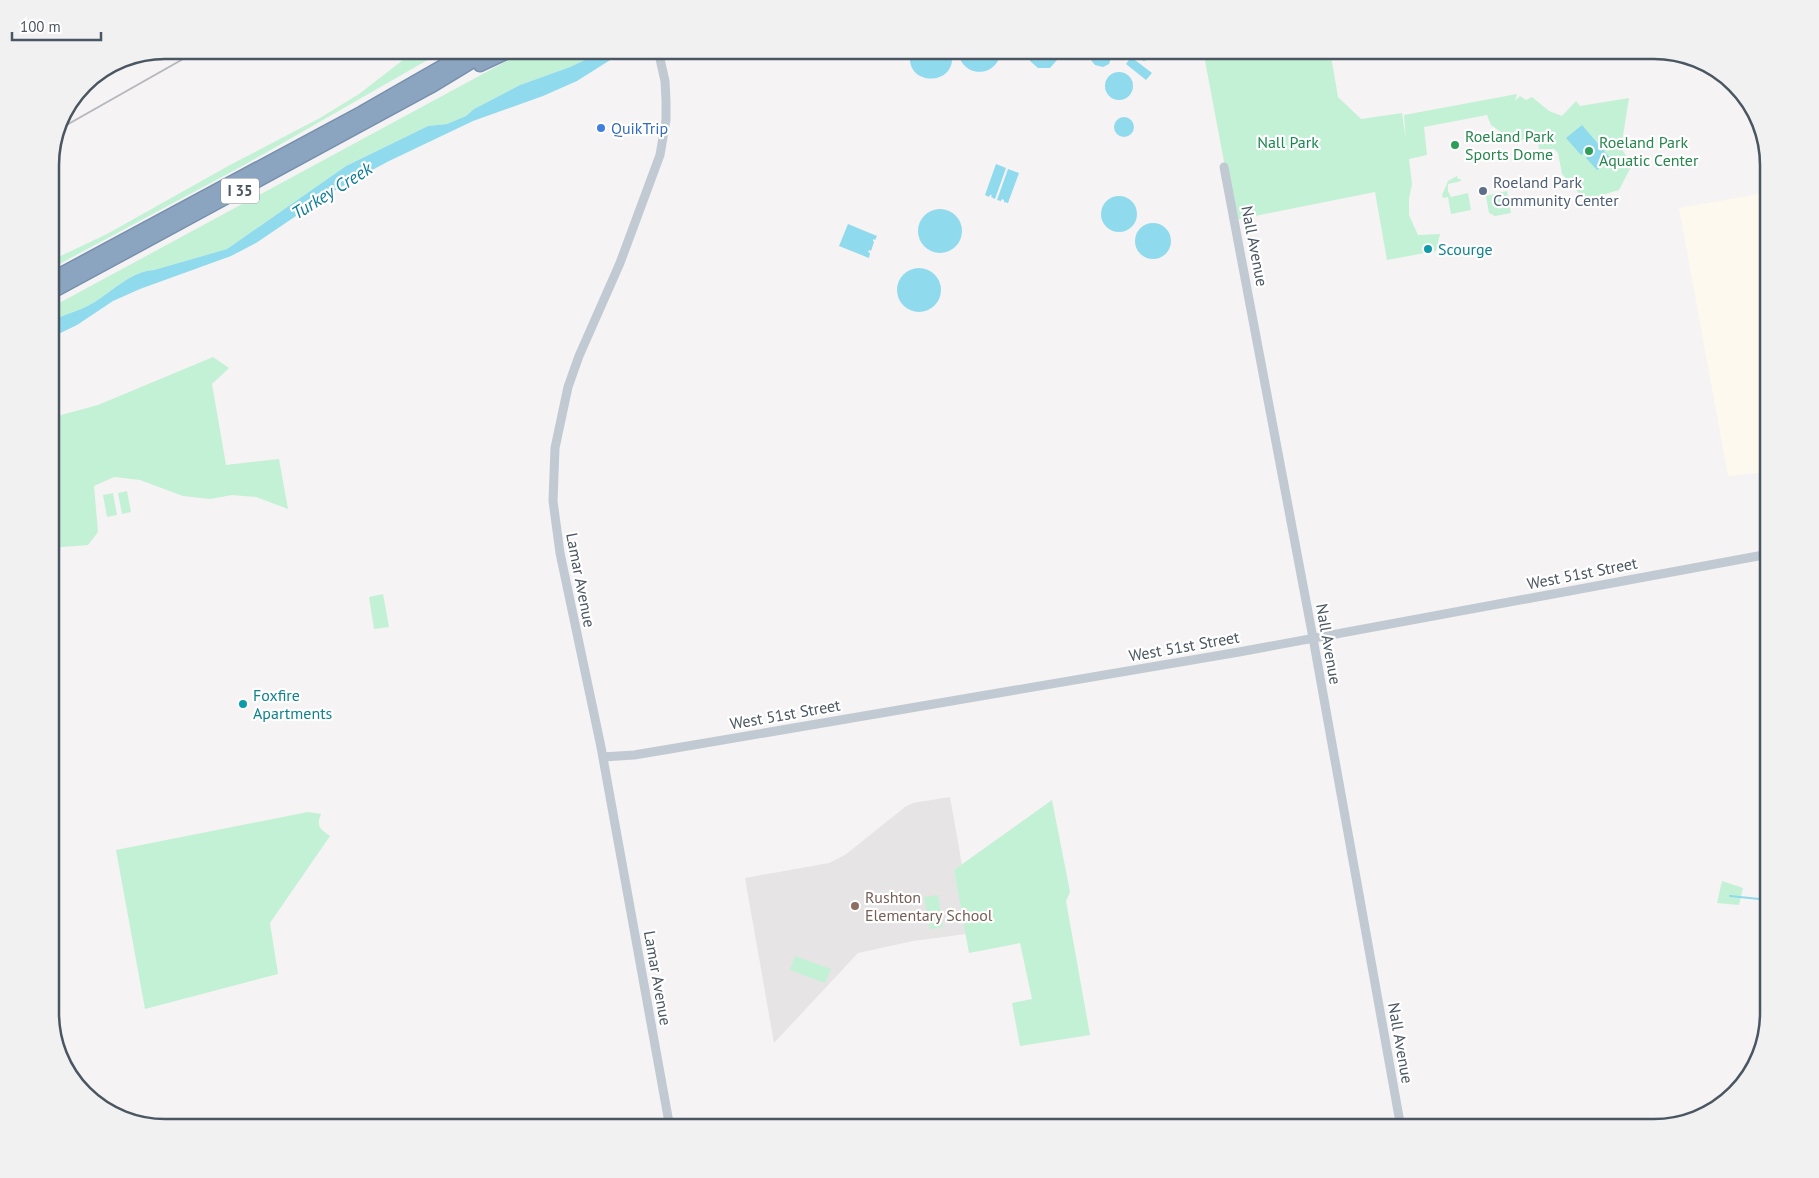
<svg xmlns="http://www.w3.org/2000/svg" width="1819" height="1178" font-family="'PT Sans',sans-serif">
	<style>
		.commercial { fill: #fdf9ef }
		.education { fill: #e6e4e5 }
		.green { fill: #c3f1d5 }
		.water { fill: #90daee }
		.lines { fill: none; stroke-linecap: round; stroke-linejoin: round }
		.stream { stroke: #90daee; stroke-width: 2 }
		.highway-casing { stroke: #7690ad; stroke-width: 15 }
		.minor { stroke: #c1cad2; stroke-width: 9 }
		.highway { stroke: #8ba5c1; stroke-width: 12 }
		.rail { stroke: #b5b8bd; stroke-width: 2 }
		.shop-dot { fill: #3f7fe0; stroke: #fff; stroke-width: 2 }
		.leisure-dot { fill: #2e9e5b; stroke: #fff; stroke-width: 2 }
		.service-dot { fill: #5c6f8a; stroke: #fff; stroke-width: 2 }
		.culture-dot { fill: #0f9aa8; stroke: #fff; stroke-width: 2 }
		.education-dot { fill: #8d6e63; stroke: #fff; stroke-width: 2 }
		.labels { text-anchor: middle; stroke-width: 4.5; stroke-linejoin: round; paint-order: stroke }
		.shield { fill: #fff; stroke: #808990; stroke-width: 1 }
		.shield-label { font-size: 15px; font-weight: bold; fill: #4a5661 }
		.shop-label { font-size: 16px; fill: #366cbe; stroke: #fff; text-anchor: start }
		.leisure-label { font-size: 16px; fill: #27864d; stroke: #fff; text-anchor: start }
		.park-label { font-size: 16px; fill: #17864f; stroke: #fff }
		.service-label { font-size: 16px; fill: #4e5e75; stroke: #fff; text-anchor: start }
		.street-label { font-size: 16px; fill: #4a5661; stroke: #fff }
		.culture-label { font-size: 16px; fill: #0d838f; stroke: #fff; text-anchor: start }
		.education-label { font-size: 16px; fill: #785e54; stroke: #fff; text-anchor: start }
		.water-label { font-size: 18px; font-style: italic; fill: #0c7c9b; stroke: #fff }
		.rim { fill: none; stroke: #4a5661; stroke-width: 2.5 }
	</style>
	<rect width="100%" height="100%" fill="#f5f3f3"/>
	<path class="commercial" d="M 1769,192 L 1769,472 L 1728,476 L 1679,208 Z"/>
	<path class="education" d="M 950,797 L 962,865 L 954,870 L 966,934 L 913,941 L 858,953 L 774,1043 L 745,878 L 829,863 L 845,855 L 905,807 L 913,803 Z"/>
	<path class="green" d="M 416,50 L 445,50 L 246,164 L 50,269 L 50,261 L 107,234 L 230,165 L 320,118 L 359,94 Z
		M 527,50 L 606,50 L 570,67 L 520,85 L 474,109 L 466,116 L 447,124 L 428,126 L 346,166 L 227,249 L 154,270 C 131,271 113,291 93,303 C 80,311 64,314 50,322 L 50,308 Z
		M 1203,50 L 1330,50 L 1338,97 L 1361,119 L 1402,113 L 1406,140 L 1404,115 L 1517,94 L 1515,101 L 1520,96 L 1526,100 L 1532,97 L 1549,111 L 1562,116 L 1576,101 L 1580,106 L 1629,98 L 1621,148 L 1632,165 L 1619,190 L 1585,200 L 1562,174 L 1558,153 L 1554,149 L 1539,149 L 1537,132 L 1517,143 L 1491,125 L 1487,115 L 1424,127 L 1427,155 L 1409,159 L 1412,184 L 1409,199 L 1409,215 L 1418,235 L 1440,234 L 1436,251 L 1387,260 L 1375,192 L 1235,220 Z
		M 1457,176 L 1458,179 L 1461,179 L 1461,181 L 1448,184 L 1448,191 L 1451,197 L 1468,193 L 1471,210 L 1451,214 L 1448,197 L 1443,198 L 1442,195 L 1448,181 Z
		M 1507,191 L 1511,213 L 1495,216 L 1489,213 L 1486,196 Z
		M 213,357 L 229,368 L 212,384 L 226,465 L 279,459 L 288,509 L 256,497 L 232,495 L 210,499 L 183,496 L 140,480 L 114,477 L 94,486 L 98,532 L 88,545 L 50,548 L 50,418 L 98,405 Z
		M 127,491 L 131,512 L 122,514 L 118,493 Z
		M 113,493 L 117,515 L 107,517 L 103,495 Z
		M 383,594 L 389,627 L 374,629 L 369,597 Z
		M 1052,800 L 1070,892 L 1066,901 L 1090,1035 L 1020,1046 L 1012,1003 L 1032,999 L 1020,943 L 969,953 L 954,870 Z
		M 308,812 L 321,814 C 316,826 320,829 330,836 L 270,923 L 278,974 L 145,1009 L 116,850 Z
		M 1722,881 L 1743,888 L 1739,905 L 1717,903 Z
		M 938,895 L 943,927 L 930,929 L 924,897 Z
		M 795,956 L 831,969 L 825,983 L 790,970 Z"/>
	<path class="water" d="M 606,50 L 626,50 L 577,81 L 543,96 L 473,121 L 387,162 L 330,193 L 256,243 L 231,256 L 140,289 L 113,301 L 77,325 L 50,338 L 50,322 C 64,314 80,311 93,303 C 113,291 131,271 154,270 L 227,249 L 346,166 L 428,126 L 447,124 L 466,116 L 474,109 L 520,85 L 570,67 Z
		M 911,50 L 951,50 C 961,88 901,88 911,50 Z
		M 958,50 L 1001,50 C 999,79 960,79 958,50 Z
		M 1030,50 L 1057,50 L 1057,60 L 1050,68 L 1038,68 L 1030,61 Z
		M 1092,50 L 1110,50 L 1112,56 L 1109,64 L 1103,67 L 1095,65 L 1090,59 Z
		M 1134,50 L 1153,50 L 1149,59 L 1144,61 L 1136,58 Z
		M 1131,57 L 1152,73 L 1146,80 L 1126,64 Z
		M1105 86a14 14 0 1 1 28 0a14 14 0 1 1-28 0Z
		M1114 127a10 10 0 1 1 20 0a10 10 0 1 1-20 0Z
		M 1582,125 L 1611,159 L 1597,170 L 1586,158 L 1593,150 L 1591,147 L 1581,155 L 1566,138 Z
		M 996,164 L 1006,168 L 995,199 L 991,197 L 992,195 L 990,195 L 989,197 L 985,195 Z
		M 1008,169 L 1019,173 L 1008,203 L 1004,202 L 1004,200 L 1002,199 L 1001,201 L 997,200 Z
		M1101 214a18 18 0 1 1 36 0a18 18 0 1 1-36 0Z
		M918 231a22 22 0 1 1 44 0a22 22 0 1 1-44 0Z
		M1135 241a18 18 0 1 1 36 0a18 18 0 1 1-36 0Z
		M 848,224 L 877,236 L 875,240 L 873,239 L 873,241 L 874,242 L 871,251 L 869,250 L 868,252 L 870,253 L 869,258 L 839,246 Z
		M897 290a22 22 0 1 1 44 0a22 22 0 1 1-44 0Z"/>
	<g class="lines">
		<path class="stream" d="M 1730,896 L 1769,900"/>
		<defs>
			<path id="highway" d="M 480,65 L 512,50
				M 50,280 L 361,113 L 471,50
				M 50,293 L 430,87 L 491,50"/>
		</defs>
		<use href="#highway" class="highway-casing"/>
		<path class="minor" d="M 658,50 L 665,81 L 666,101 L 666,120 L 660,155 L 620,263 L 579,356 L 568,387 L 555,448 L 553,501 L 560,553 L 601,747 L 670,1128
			M 1224,167 L 1313,638 L 1401,1128
			M 603,757 L 634,755 L 670,749 L 1239,652 L 1769,554"/>
		<use href="#highway" class="highway"/>
		<path class="rail" d="M 56,131 L 199,50"/>
	</g>
	<circle class="shop-dot" cx="601" cy="128" r="5"/>
	<g class="leisure-dot">
		<circle cx="1455" cy="145" r="5"/>
		<circle cx="1589" cy="151" r="5"/>
	</g>
	<circle class="service-dot" cx="1483" cy="191" r="5"/>
	<g class="culture-dot">
		<circle cx="1428" cy="249" r="5"/>
		<circle cx="243" cy="704" r="5"/>
	</g>
	<circle class="education-dot" cx="855" cy="906" r="5"/>
	<g class="labels">
		<rect class="shield" x="221" y="178.5" width="38" height="25" rx="4"/>
		<g class="shield-label">
			<text x="240" y="196">I 35</text>
		</g>
		<g class="shop-label">
			<text x="611" y="134">QuikTrip</text>
		</g>
		<g class="leisure-label">
			<text x="1465" y="142">Roeland Park<tspan x="1465" dy="18">Sports Dome</tspan></text>
			<text x="1599" y="148">Roeland Park<tspan x="1599" dy="18">Aquatic Center</tspan></text>
		</g>
		<g class="park-label">
			<text x="1288" y="148">Nall Park</text>
		</g>
		<g class="service-label">
			<text x="1493" y="188">Roeland Park<tspan x="1493" dy="18">Community Center</tspan></text>
		</g>
		<g class="street-label">
			<text transform="translate(1255 246) rotate(79)" y="6">Nall Avenue</text>
			<text transform="translate(1582 573) rotate(-11)" y="6">West 51st Street</text>
			<text transform="translate(581 580) rotate(79)" y="6">Lamar Avenue</text>
			<text transform="translate(1329 644) rotate(80)" y="6">Nall Avenue</text>
			<text transform="translate(1184 646) rotate(-10)" y="6">West 51st Street</text>
			<text transform="translate(785 714) rotate(-10)" y="6">West 51st Street</text>
			<text transform="translate(658 978) rotate(80)" y="6">Lamar Avenue</text>
			<text transform="translate(1401 1043) rotate(80)" y="6">Nall Avenue</text>
		</g>
		<g class="culture-label">
			<text x="1438" y="255">Scourge</text>
			<text x="253" y="701">Foxfire<tspan x="253" dy="18">Apartments</tspan></text>
		</g>
		<g class="education-label">
			<text x="865" y="903">Rushton<tspan x="865" dy="18">Elementary School</tspan></text>
		</g>
		<g class="water-label">
			<text transform="translate(332 191) rotate(-32)" y="6">Turkey Creek</text>
		</g>
	</g>
	<path d="M0 0H1819V1178H0ZM165 59H1654A106 106 0 0 1 1760 165V1013A106 106 0 0 1 1654 1119H165A106 106 0 0 1 59 1013V165A106 106 0 0 1 165 59Z" fill="#f1f1f2" fill-rule="evenodd"/>
	<path class="rim" d="M165 59H1654A106 106 0 0 1 1760 165V1013A106 106 0 0 1 1654 1119H165A106 106 0 0 1 59 1013V165A106 106 0 0 1 165 59Z"/>
	<path d="M12 32v8h89v-8" fill="none" stroke="#4a5661" stroke-width="2.5"/>
	<text x="20" y="32" font-size="15" fill="#4a5661" stroke="#ffffff" stroke-width="4" paint-order="stroke">100 m</text>
</svg>
